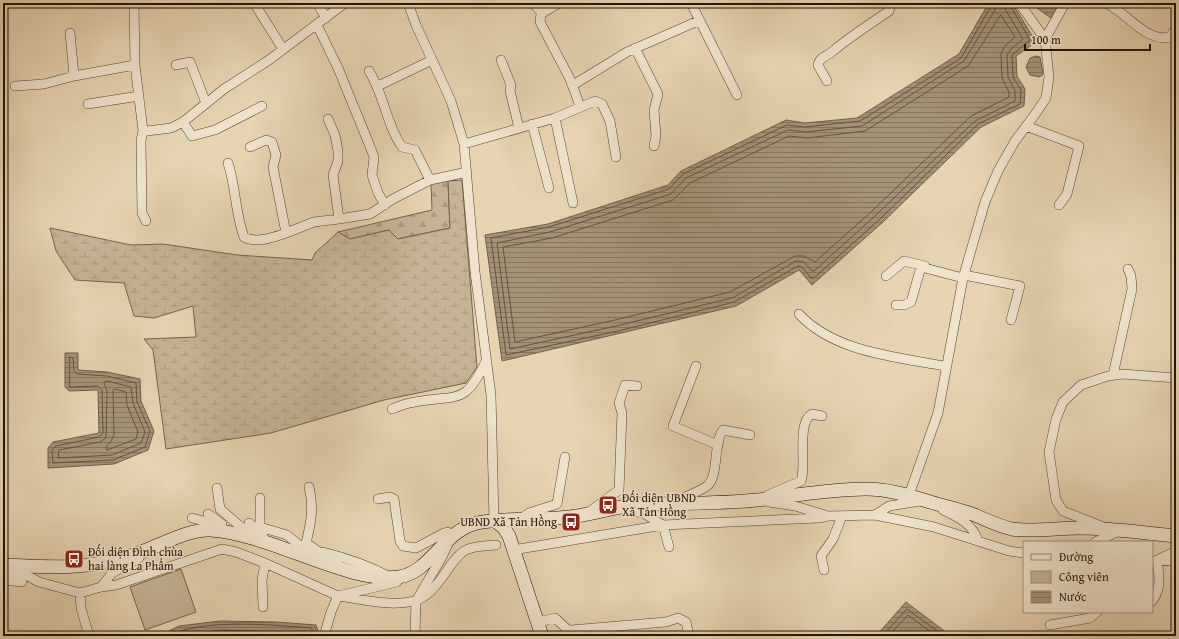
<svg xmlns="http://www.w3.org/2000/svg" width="1179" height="639" font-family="'Gentium Book Plus',serif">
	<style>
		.green { fill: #c4b395; stroke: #72644e }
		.forest { fill: url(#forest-firs); stroke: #72644e }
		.wetland { fill: url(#wetland-marsh); stroke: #72644e }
		.water { fill: url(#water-rules); stroke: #6f604b }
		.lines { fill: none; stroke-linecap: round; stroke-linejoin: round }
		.shore { stroke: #625440; stroke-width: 1 }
		.street-casing { stroke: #524432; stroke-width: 10 }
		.secondary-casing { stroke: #201407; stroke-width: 14 }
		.street { stroke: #efe3cd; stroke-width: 9 }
		.secondary { stroke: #efe3cd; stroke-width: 13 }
		.labels { text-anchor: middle; stroke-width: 3; stroke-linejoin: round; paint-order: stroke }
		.poi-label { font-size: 12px; fill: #201407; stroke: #efe3cd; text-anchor: start }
	</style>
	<defs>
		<pattern id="forest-firs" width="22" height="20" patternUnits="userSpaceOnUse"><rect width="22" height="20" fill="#c4b395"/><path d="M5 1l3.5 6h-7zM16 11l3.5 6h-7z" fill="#a8997f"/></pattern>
		<pattern id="wetland-marsh" width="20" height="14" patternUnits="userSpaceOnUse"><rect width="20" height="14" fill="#c4b395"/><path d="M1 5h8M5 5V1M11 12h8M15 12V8" fill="none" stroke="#a8997f"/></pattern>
		<pattern id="water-rules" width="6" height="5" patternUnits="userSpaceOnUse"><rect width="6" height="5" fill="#a39378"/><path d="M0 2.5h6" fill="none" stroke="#847760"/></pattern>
	</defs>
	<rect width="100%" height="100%" fill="#e6d4b2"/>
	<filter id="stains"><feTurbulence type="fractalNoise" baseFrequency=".005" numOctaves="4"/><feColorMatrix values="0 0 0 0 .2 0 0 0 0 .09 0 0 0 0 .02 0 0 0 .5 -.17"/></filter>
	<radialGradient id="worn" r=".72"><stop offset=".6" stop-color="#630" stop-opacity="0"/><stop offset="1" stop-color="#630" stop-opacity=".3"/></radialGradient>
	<path class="green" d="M 181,569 L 196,612 L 145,630 L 130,587 Z"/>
	<path class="forest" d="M 448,181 L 450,228 L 397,239 L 389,230 L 350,239 L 338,232 L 432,210 L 431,184 Z"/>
	<path class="wetland" d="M 462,180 L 477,367 L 466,383 L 384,400 L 271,433 L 166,449 L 153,350 L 144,339 L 196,337 L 193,306 L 154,318 L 134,316 L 124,283 L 75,280 L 56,251 L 50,228 L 131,245 L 163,244 L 237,255 L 312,260 L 315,253 L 338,232 L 350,239 L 389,230 L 398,239 L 450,228 L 448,181 Z"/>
	<path class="water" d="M 987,3 L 1012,3 L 1036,42 L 1016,56 L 1017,76 L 1025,89 L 1024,106 L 981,127 L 883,222 L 812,285 L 799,270 L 736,306 L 502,361 L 485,235 L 548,224 L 668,185 L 681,171 L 786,120 L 805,123 L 857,118 L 959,54 L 987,6 Z
		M 1030,3 L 1060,3 L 1051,18 Z
		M 1036,56 L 1040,57 L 1043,74 L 1040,77 L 1030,75 L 1026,67 L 1030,58 Z
		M 65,353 L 78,353 L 78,370 L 107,372 L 140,379 L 141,401 L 154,431 L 148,450 L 114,464 L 48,468 L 48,448 L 53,442 L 99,433 L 98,390 L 69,391 L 65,387 Z
		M 906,602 L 951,636 L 876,636 Z
		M 220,621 L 276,622 L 316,625 L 319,634 L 319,636 L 159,636 L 179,626 Z"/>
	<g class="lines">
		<path class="shore" d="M 991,3 L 990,8 L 961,58 L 860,121 L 805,127 L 787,125 L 683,174 L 669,189 L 549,227 L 491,238 L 506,355 L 618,331 L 734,302 L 798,266 L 802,267 L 811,278 L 814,278 L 880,219 L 978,124 L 1020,104 L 1021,90 L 1013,77 L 1012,55 L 1030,40 L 1009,3
			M 996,3 L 995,10 L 964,61 L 862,126 L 806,132 L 788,130 L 686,178 L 671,194 L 550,232 L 497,243 L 510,349 L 616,326 L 732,298 L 796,261 L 804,262 L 812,271 L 814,271 L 876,215 L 975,121 L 1015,101 L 1015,91 L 1008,77 L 1007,55 L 1011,49 L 1023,39 L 1005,9 L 1004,3
			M 1001,15 L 1015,37 L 1004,47 L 1001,54 L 1002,78 L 1009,92 L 1009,97 L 971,116 L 872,211 L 815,262 L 804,256 L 795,256 L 730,292 L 615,320 L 515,342 L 503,247 L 552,238 L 673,200 L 690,183 L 789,136 L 807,138 L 865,131 L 968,66 Z
			M 70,357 L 73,358 L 74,371 L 77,374 L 107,376 L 136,383 L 137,402 L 150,431 L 145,447 L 113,460 L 53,463 L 52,450 L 56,446 L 99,437 L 103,433 L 102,390 L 98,386 L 70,387 Z
			M 107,381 L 131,387 L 133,403 L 145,432 L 141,443 L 112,455 L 58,458 L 59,450 L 100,442 L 106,438 L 107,391 L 104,383 Z
			M 115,389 L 126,392 L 127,405 L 138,432 L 136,439 L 107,450 L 106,447 L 111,441 L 114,435 L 113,391 Z
			M 168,636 C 204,618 271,625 311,628 L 315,636
			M 179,636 L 221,630 L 308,633 L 310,636
			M 882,636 L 907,609 L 944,636
			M 888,636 L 908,615 L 936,636"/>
		<defs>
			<path id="street" d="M 134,3 L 135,65 L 143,131 L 147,131 L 171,128 L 183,122 L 224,89 L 269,60 L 345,3
				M 254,3 L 283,49
				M 317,3 L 326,18
				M 408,3 L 416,25 L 451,101 L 464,144 L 475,272 L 491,395 L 494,520
				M 533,3 L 542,13
				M 559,3 L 541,14 L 540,22 L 570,79 L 580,106
				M 691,3 L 737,95
				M 1105,3 C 1125,10 1145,43 1170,37 L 1176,28
				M 317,25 L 338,68 L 369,144 L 374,157 L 372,175 L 378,193 L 385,205
				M 70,33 L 74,76 L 135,65
				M 1045,39 L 1065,3
				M 635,48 L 658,94 L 654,110 L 656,136 L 654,146
				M 501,60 L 511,85 L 510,91 L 519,128
				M 176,65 L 190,62 L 206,103
				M 369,71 C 384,94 386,124 402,147 L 415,150 L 430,180
				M 827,81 L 818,65 C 820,56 827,57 833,51 C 851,36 870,24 889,11 L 891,3
				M 573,85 L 627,52 L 698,21
				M 15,86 L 44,84 L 74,76
				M 378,86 L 432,60
				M 88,104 L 139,96
				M 555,118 L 573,203
				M 328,119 L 335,135 L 338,151 L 338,161 L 333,175 L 339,219 L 370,214 L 393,199 L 430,180 L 467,172
				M 183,122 L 192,136 L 215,130 L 262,106
				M 532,124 L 549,188
				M 1026,126 L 1079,146 L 1067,194 L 1059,205
				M 143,131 L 141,141 L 142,213 L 146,221
				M 464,144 L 555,118 L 595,101 L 602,104 L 610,121 L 616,157
				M 250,147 L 266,140 L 272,142 L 276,155 L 273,167 L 286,233 L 314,222 L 339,219
				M 228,163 C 236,187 235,213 244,237 C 257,244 274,237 286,233
				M 964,275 L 1020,286 L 1011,320
				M 886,276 L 904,261 L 925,266
				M 896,305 L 904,305 L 911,302 L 921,267 L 963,278
				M 799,314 C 834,352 896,357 945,366
				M 696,366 L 673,426 L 718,445
				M 1113,375 L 1132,289 L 1131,276 L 1128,269
				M 392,409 C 399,406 407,403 415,402 C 458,394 465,406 486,361
				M 309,487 C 314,507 311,523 306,543 L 337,564
				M 217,488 L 220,509 L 254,538
				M 768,495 L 801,481 C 807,466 796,422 812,414 L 822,416
				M 909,495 L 938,413 L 963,278 L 985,202 L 998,171 L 1015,141 L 1036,113 L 1046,98 L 1049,77 L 1045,39 L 1019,3
				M 260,498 L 260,527 L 287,535 L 309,553
				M 378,499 L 390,497 L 394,499 L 400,541 L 403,546 L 416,548 L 444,533 L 448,532 L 452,535 L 442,557 L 416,601 L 415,636
				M 673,502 C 682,498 699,492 707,486 C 719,477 713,443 723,430 L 750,435
				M 769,502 L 795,506 L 828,516 L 875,515 L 934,527 L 1009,551 L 1024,553
				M 623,509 L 643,513 L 663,525 L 669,547
				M 943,510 C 958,517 973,524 978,541
				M 589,512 L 619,490 L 622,413 L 619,403 L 625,385 L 637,386
				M 208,514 L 222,524
				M 875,515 L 889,506 L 920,501
				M 192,518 L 215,524 L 223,530
				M 519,520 L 529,513 L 557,504 L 565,457
				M 249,523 L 263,535
				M 1101,526 L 1063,511 L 1056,500 L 1049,452 L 1056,419 L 1063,402 L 1081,385 L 1108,376 L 1122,374 L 1176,378
				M 1095,542 L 1119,531
				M 513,550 L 663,525 L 819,518 L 828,516
				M 323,552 C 347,558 368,565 390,577
				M 139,558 L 112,573 L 101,587 L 116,585 L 222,549 L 236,552 L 265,563 L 338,596 L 397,582
				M 1157,560 L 1176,561
				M 824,570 L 821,556 L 833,539 L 842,516
				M 3,573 L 28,576 L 39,582 L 80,593
				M 3,580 L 22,582
				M 1152,601 C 1162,589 1159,574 1157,560 L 1176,551
				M 263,607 L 262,580 L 265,563
				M 538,622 L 555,618 L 567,629 L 571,630 L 666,622 L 678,618 L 686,622 L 689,636
				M 1050,625 L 1090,618 L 1097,612
				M 89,636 L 81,608 L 80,593 L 101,587
				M 324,636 L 331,612 L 338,596 C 362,599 390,607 414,601 C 439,595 449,558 466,550 C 474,546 487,546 496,545"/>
			<path id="secondary" d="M 494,520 L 504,528 L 509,536 L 542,636
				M 3,565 C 48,567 79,570 124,558 C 149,552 186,528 211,530 C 251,533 295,554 333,566 C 354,573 376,580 399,577 C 431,572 443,531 477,523 C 505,517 539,521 569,517 C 591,515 612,507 635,505 C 675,503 716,504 757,500 C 793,496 829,489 866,489 C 891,489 913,497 937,504 C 949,507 960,510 972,514 C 985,519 998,526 1012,529 C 1028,532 1060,528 1079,528 C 1111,528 1143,533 1176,536"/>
		</defs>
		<use href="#street" class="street-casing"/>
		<use href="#secondary" class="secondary-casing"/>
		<use href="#street" class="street"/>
		<use href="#secondary" class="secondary"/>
	</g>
	<defs>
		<symbol id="bus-square" viewBox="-11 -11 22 22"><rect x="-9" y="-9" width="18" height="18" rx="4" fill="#8f2418" stroke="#efe3cd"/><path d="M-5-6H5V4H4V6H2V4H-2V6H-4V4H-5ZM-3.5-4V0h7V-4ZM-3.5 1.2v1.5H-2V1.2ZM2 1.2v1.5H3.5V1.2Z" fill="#fff"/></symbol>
	</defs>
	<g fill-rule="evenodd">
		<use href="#bus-square" x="597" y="494" width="22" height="22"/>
		<use href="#bus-square" x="560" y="511" width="22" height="22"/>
		<use href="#bus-square" x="63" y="548" width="22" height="22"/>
	</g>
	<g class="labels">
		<g class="poi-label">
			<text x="622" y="502">Đối diện UBND<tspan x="622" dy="14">Xã Tản Hồng</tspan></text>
			<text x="557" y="526" text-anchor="end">UBND Xã Tản Hồng</text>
			<text x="88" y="556">Đối diện Đình chùa<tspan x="88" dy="14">hai làng La Phẩm</tspan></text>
		</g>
	</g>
	<rect width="1179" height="639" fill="none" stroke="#e6d4b2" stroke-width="16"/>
	<rect x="4" y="4" width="1171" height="631" fill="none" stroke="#201407" stroke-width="2"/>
	<rect x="8" y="8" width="1163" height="623" fill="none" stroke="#201407"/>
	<rect x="1023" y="541" width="130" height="72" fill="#efe3cd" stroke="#9c907e"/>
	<rect x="1031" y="554" width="20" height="6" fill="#efe3cd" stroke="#9c907e"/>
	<text x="1059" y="561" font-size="12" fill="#201407">Đường</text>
	<rect x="1031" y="571" width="20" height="12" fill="#c4b395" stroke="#9c907e"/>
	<text x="1059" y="581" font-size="12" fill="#201407">Công viên</text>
	<rect x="1031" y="591" width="20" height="12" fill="url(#water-rules)" stroke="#9c907e"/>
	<text x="1059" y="601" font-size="12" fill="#201407">Nước</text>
	<path d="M1025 44v6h125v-6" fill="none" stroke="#201407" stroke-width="2"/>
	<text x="1031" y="44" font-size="12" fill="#201407" stroke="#efe3cd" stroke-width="3" paint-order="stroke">100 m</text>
	<rect width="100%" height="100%" filter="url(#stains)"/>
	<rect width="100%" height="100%" fill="url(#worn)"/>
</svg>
